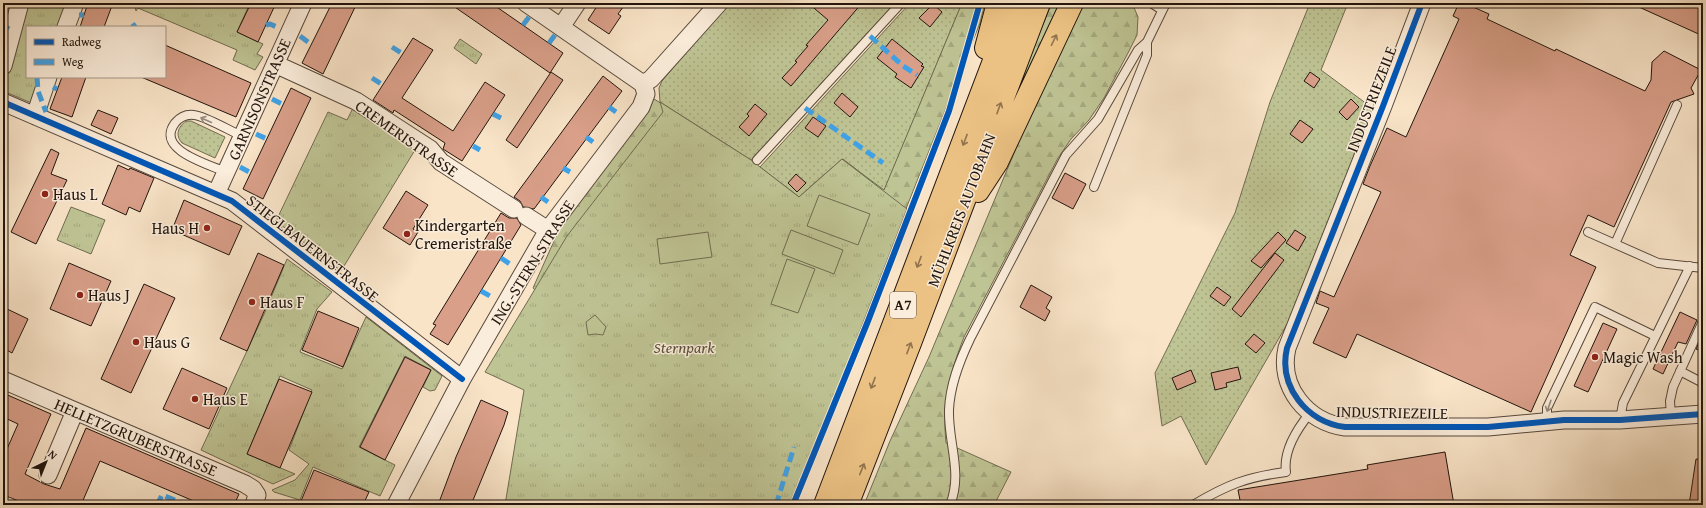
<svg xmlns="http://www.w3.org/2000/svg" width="1706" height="508" font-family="'Gentium Book Plus',serif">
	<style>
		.grass { fill: url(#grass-dots); stroke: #706c50 }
		.forest { fill: url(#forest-firs); stroke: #706c50 }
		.park { fill: url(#park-tufts); stroke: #706c50 }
		.pitch { fill: #bfc494; stroke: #706c50 }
		.building { fill: #d99f89; stroke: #21150d }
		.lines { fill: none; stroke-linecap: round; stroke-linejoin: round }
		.service-casing { stroke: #57493c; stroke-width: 10 }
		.pedestrian-casing { stroke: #57493c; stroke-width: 15 }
		.minor-casing { stroke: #57493c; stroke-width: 19 }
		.motorway-casing { stroke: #21150d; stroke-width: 24 }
		.service { stroke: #fbeddb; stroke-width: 8 }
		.pedestrian { stroke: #fbeddb; stroke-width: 13 }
		.minor { stroke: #fbeddb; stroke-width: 17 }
		.motorway { stroke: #ecc284; stroke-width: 22 }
		.quiet { stroke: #3ea2e9; stroke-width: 5; stroke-dasharray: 10 5; stroke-linecap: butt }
		.cycleway-casing { stroke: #fbeddb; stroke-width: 8 }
		.cycleway { stroke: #0057b8; stroke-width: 6 }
		.oneway { stroke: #91744e }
		.oneway2 { stroke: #998c7e }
		.poi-dot { fill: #8f2418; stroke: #fbeddb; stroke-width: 1.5 }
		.labels { text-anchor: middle; stroke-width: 3; stroke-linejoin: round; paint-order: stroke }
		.shield { fill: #fbeddb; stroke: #62564b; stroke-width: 1 }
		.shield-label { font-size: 15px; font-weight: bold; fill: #21150d }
		.street-label { font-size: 16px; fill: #21150d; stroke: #fbeddb }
		.poi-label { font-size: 16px; fill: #21150d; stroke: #fbeddb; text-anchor: start }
		.park-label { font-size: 16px; font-style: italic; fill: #58523c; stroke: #fbeddb }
	</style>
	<defs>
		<pattern id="grass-dots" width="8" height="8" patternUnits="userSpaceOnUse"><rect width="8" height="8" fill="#bfc494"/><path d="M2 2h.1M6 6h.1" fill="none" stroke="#a4a87e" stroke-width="1.8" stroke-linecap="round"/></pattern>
		<pattern id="forest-firs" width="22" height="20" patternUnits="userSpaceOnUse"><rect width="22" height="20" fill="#bfc494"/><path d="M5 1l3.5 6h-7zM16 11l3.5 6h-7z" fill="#a4a87e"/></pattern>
		<pattern id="park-tufts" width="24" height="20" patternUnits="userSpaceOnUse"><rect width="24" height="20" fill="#bfc494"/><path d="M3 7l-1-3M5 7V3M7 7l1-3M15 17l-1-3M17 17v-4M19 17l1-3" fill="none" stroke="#a4a87e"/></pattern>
	</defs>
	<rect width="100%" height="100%" fill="#f9e4c8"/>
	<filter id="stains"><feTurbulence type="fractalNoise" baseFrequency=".005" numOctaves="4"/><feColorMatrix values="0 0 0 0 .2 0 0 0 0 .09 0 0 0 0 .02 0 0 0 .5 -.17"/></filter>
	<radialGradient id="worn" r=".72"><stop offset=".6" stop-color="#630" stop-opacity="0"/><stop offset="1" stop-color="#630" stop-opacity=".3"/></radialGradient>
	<path class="grass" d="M 729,3 L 895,3 L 751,160 L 660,102 L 659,88 L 662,81 Z
		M 910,3 L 962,3 L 884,191 L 843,159 L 799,197 L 760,167 Z
		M 1310,3 L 1348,3 L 1321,70 L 1375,110 L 1290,319 L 1206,465 L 1181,416 L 1162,426 L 1155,373 L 1235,213 L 1270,102 Z
		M 186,121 L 191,121 L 225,137 L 215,158 L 182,143 C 175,135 178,127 186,121 Z"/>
	<path class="forest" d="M 962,3 L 985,3 L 980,23 L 788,505 L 759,505 L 781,468 L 798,416 L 785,360 L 748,375 L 710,351 L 705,318 L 708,301 L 737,230 L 739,220 L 719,208 L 716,184 L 720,158 L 683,131 L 674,132 L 689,154 L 688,179 L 671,178 L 653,179 L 649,204 L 658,213 L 641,225 L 616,255 L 609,277 L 627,301 L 664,318 L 693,309 L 687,328 L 679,333 L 680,346 L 668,356 L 637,357 L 603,335 L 606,327 L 595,315 L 586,322 L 585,329 L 554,320 L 550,305 L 533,288 L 575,194 L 646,94 L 704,130 L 794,193 L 736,313 L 788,341 L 810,327 L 861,187 L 855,183 L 835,198 L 810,187 L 842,159 L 884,190 Z
		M 1052,3 L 1062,3 L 1011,110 L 1008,108 Z
		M 1087,3 L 1132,3 L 1138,17 L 1137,35 L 1128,53 L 1104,98 L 1089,120 L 1071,139 L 1058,158 L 964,337 C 949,376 942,401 946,443 L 1011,472 L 994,505 L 864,505 L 890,441 L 929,357 L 1042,86 L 1079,12 Z"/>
	<path class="park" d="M 27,3 L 69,3 L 60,27 L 27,27 L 27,77 L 43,77 L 34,104 L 3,91 L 3,83 Z
		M 134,3 L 250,3 L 237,32 L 263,44 L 257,54 L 263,57 L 255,70 L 233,60 L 237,50 L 138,8 L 136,11 Z
		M 460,39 L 482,54 L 476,64 L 454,48 Z
		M 660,102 L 751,160 L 799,197 L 842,159 L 907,209 L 829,411 L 789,505 L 505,505 L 524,390 L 485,372 L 567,236 L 663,112 Z
		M 353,108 L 415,150 L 341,271 L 276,221 L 328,112 L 347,120 Z
		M 71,207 L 105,220 L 91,254 L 57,240 Z
		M 287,259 L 332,292 L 317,309 L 300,352 L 342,369 L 366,317 L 442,376 L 435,390 L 430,391 L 423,387 L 431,370 L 405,356 L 359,447 L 395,465 L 380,496 L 313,467 L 300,500 L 274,492 L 272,490 L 295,480 L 309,464 L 289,450 L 312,390 L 280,376 L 247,454 L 295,474 L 273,484 L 201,450 L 265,312 Z"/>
	<path class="pitch" d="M 819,195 L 870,214 L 858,245 L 807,226 Z
		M 791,230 L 843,250 L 834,274 L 782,254 Z
		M 708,232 L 712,257 L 660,264 L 657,239 Z
		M 787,259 L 815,269 L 798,313 L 771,304 Z
		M 595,315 L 606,327 L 603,335 L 595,334 L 588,335 L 586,322 Z"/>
	<path class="building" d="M 88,3 L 113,3 L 104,27 L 80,27 Z
		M 251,3 L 276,3 L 258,42 L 237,32 Z
		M 332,3 L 357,3 L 323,74 L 302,63 Z
		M 449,3 L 491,3 L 563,53 L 550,73 Z
		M 599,3 L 626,3 L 618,14 L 621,16 L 609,34 L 588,20 Z
		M 808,3 L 862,3 L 791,86 L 782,78 L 797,62 L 795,61 L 808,46 L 806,45 L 828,20 Z
		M 1459,3 L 1464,3 L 1489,14 L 1487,19 L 1555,51 L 1556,49 L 1645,91 L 1651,80 L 1652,62 L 1664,51 L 1701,70 L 1691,88 L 1694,94 L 1671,102 L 1614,227 L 1588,215 L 1570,255 L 1596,267 L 1531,412 L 1357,334 L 1346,358 L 1313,343 L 1329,308 L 1316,303 L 1320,291 L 1334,297 L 1381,192 L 1363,184 L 1370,166 L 1387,128 L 1406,137 L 1459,19 L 1453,16 Z
		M 1630,3 L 1703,3 L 1703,36 Z
		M 933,4 L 942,12 L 930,27 L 919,18 Z
		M 413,38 L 433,50 L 402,98 L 453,131 L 485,82 L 505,95 L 462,161 L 443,149 L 445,143 L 394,110 L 393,113 L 373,100 Z
		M 892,39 L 923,64 L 921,66 L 924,67 L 911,88 L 895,77 L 897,74 L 877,58 Z
		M 165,45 L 251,83 L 236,117 L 141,77 L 165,77 Z
		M 551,72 L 563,80 L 517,148 L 506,140 Z
		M 1310,72 L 1320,79 L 1314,88 L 1304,81 Z
		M 603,76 L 622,91 L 534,209 L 523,207 L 520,201 L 514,197 Z
		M 62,77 L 86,77 L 72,117 L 50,109 Z
		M 291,88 L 311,98 L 263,199 L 243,189 Z
		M 842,93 L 858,107 L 850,117 L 834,103 Z
		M 1351,99 L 1359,107 L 1347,120 L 1339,112 Z
		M 755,104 L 767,114 L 749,136 L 739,127 L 749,116 L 747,114 Z
		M 98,110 L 118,118 L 111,134 L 91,125 Z
		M 813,117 L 826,126 L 818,137 L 805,128 Z
		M 1300,120 L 1313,129 L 1302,143 L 1290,134 Z
		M 51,149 L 59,153 L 51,174 L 67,180 L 36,244 L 11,232 Z
		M 118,165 L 129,170 L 130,168 L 154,178 L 140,212 L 129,207 L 126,215 L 102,204 Z
		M 1065,173 L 1086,184 L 1073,209 L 1052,198 Z
		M 796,174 L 806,183 L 797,192 L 788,183 Z
		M 406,191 L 428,205 L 413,229 L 418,232 L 410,245 L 383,228 Z
		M 184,200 L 242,226 L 229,255 L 172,230 Z
		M 501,213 L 509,218 L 517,218 L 521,225 L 448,345 L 430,334 L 436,325 L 433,324 Z
		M 1295,230 L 1306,237 L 1298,251 L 1286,243 Z
		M 1278,232 L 1286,240 L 1261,268 L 1251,261 Z
		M 258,253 L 284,265 L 247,351 L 220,339 Z
		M 1275,253 L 1284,260 L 1241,317 L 1232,309 Z
		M 69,263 L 111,281 L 91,326 L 50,309 Z
		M 144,284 L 175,298 L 131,393 L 101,379 Z
		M 1031,285 L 1052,297 L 1046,308 L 1050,311 L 1045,321 L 1020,307 Z
		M 1217,287 L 1231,297 L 1224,306 L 1210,296 Z
		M 3,307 L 28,319 L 12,353 L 3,348 Z
		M 318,311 L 359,328 L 343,367 L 302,350 Z
		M 1680,312 L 1697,320 L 1686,344 L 1678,342 L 1663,374 L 1653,369 Z
		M 1603,323 L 1617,329 L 1588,392 L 1574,386 Z
		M 1254,334 L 1265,343 L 1256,353 L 1245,344 Z
		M 1703,334 L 1703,352 L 1696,349 Z
		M 405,357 L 431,370 L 385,460 L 360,447 Z
		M 1238,367 L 1241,379 L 1226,383 L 1227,387 L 1215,390 L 1211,373 Z
		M 182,368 L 227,388 L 209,429 L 163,409 Z
		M 1191,370 L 1196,382 L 1177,390 L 1172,378 Z
		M 279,379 L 312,392 L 280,468 L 247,454 Z
		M 3,393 L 51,414 L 25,474 L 44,484 L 60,489 L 86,428 L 239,494 L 234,505 L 203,505 L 100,461 L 81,505 L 29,505 L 3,495 L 3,458 L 18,424 L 3,417 Z
		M 481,400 L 508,412 L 504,425 L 471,505 L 438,505 L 456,457 Z
		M 1445,452 L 1454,505 L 1241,505 L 1238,490 L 1368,469 L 1367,465 Z
		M 1696,459 L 1703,460 L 1703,505 L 1689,505 Z
		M 314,470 L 369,492 L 363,505 L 310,505 L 301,501 Z"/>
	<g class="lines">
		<defs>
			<path id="service" d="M 1151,3 L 1162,10
				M 757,160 L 901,3
				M 226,172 C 208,164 155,150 175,123 C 180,117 186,114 194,115 C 205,116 230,131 242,136
				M 1094,187 L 1147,55 L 1147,42 L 1166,3
				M 1588,232 L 1658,263 L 1703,268
				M 1615,244 L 1677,105
				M 1680,371 L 1703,383
				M 1671,417 L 1670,401 L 1673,387 L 1703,321
				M 1620,420 L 1623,403 L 1690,266
				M 1547,421 L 1547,408 L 1595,307 L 1655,336
				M 950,505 C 963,473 948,443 949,410 C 950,385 959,362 970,339 L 1066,155 L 1098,119 L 1138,50 L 1147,42
				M 1193,505 C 1227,485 1246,477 1286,472 C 1283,451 1297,429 1310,413"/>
			<path id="pedestrian" d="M 3,503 L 10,505"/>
			<path id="minor" d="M 526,3 L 643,84
				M 1422,3 L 1383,106 L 1287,348 C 1278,387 1307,422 1345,427 L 1488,427 L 1564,420 L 1620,420 L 1703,414
				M 66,27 L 75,3
				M 561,27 L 577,3
				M 275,64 L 356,101 L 430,149 L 441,162 L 514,209
				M 3,66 L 20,3
				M 643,84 L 651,79 L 719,3
				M 3,102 L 232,201 L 462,379
				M 35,116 L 48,77
				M 216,194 L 303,3
				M 526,216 L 548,230
				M 3,380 L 245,484 L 253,489 L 257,495 L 254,505
				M 48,475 L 75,411
				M 396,505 L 462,379 L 548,230 L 641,107 L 646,94 L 643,84"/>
			<path id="motorway" d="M 986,48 L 998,3
				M 978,191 L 997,162 L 1072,3
				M 825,505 L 1016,3
				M 847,505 L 910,343 L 1039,3"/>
		</defs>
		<use href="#service" class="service-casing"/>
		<use href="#pedestrian" class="pedestrian-casing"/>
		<use href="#minor" class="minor-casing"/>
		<use href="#motorway" class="motorway-casing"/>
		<use href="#service" class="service"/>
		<use href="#pedestrian" class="pedestrian"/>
		<use href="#minor" class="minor"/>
		<use href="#motorway" class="motorway"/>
		<path class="quiet" d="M 317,3 L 330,7
			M 494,5 L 496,3
			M 79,15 L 84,15
			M 266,25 L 270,24 L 279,28
			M 523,25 L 529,17
			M 6,27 L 9,29
			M 132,27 L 136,24
			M 300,36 L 312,45
			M 870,36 L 903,66 L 917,75
			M 549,43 L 555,35
			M 392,47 L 403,54
			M 37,77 L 38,91 L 46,112
			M 372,78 L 383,85
			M 53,87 L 57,89
			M 272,99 L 284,105
			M 609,107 L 616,112
			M 805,108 L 883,163
			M 493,114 L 501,118
			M 256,134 L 267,139
			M 586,137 L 593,142
			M 473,146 L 480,150
			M 240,167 L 251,173
			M 563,168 L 570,172
			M 541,197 L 548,202
			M 501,258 L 510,264
			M 481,291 L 490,296
			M 3,503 L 10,505
			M 157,505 L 162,495 L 187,505
			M 776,505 L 794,447"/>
		<defs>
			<path id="cycleway" d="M 1422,3 L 1383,106 L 1287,348 C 1278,387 1307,422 1345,427 L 1488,427 L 1564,420 L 1620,420 L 1703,414
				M 3,102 L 232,201 L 462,379
				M 793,505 L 868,321 L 949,111 L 980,3"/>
		</defs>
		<use href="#cycleway" class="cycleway-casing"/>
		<use href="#cycleway" class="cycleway"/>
	</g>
	<defs><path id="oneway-shaft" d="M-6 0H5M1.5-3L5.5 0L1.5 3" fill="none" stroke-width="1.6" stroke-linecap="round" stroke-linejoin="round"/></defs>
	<g class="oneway">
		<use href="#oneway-shaft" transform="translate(1054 40) rotate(-64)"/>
		<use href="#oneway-shaft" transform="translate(999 108) rotate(-70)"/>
		<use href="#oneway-shaft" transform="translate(965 140) rotate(111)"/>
		<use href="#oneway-shaft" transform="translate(919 262) rotate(111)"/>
		<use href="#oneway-shaft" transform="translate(909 348) rotate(-69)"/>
		<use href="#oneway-shaft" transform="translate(873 383) rotate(111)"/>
		<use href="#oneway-shaft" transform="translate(862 469) rotate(-68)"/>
	</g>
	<g class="oneway2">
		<use href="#oneway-shaft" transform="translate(206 120) rotate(-156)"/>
		<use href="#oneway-shaft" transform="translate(1549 406) rotate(109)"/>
	</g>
	<g class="poi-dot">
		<circle cx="45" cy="194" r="4"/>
		<circle cx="207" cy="228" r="4"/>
		<circle cx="407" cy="234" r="4"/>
		<circle cx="80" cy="295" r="4"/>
		<circle cx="252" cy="302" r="4"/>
		<circle cx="136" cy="342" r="4"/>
		<circle cx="1595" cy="357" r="4"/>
		<circle cx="195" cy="399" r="4"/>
	</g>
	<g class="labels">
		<rect class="shield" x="890" y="292" width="26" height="26" rx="3"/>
		<g class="shield-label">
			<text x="903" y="310">A7</text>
		</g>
		<g class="street-label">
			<text transform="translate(259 99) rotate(-66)" y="6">GARNISONSTRASSE</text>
			<text transform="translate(1371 99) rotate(-69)" y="6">INDUSTRIEZEILE</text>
			<text transform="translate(407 138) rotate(35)" y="6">CREMERISTRASSE</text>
			<text transform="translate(961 210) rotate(-69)" y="6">MÜHLKREIS AUTOBAHN</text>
			<text transform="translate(313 248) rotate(38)" y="6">STIEGLBAUERNSTRASSE</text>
			<text transform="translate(532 262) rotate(-58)" y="6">ING.-STERN-STRASSE</text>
			<text transform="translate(1392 412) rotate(1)" y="6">INDUSTRIEZEILE</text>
			<text transform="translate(136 437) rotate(23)" y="6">HELLETZGRUBERSTRASSE</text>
		</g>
		<g class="poi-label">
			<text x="53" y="200">Haus L</text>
			<text x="415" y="231">Kindergarten<tspan x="415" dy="18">Cremeristraße</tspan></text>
			<text x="199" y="234" text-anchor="end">Haus H</text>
			<text x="88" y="301">Haus J</text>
			<text x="260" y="308">Haus F</text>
			<text x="144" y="348">Haus G</text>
			<text x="1603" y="363">Magic Wash</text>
			<text x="203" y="405">Haus E</text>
		</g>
		<g class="park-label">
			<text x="684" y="353">Sternpark</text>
		</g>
	</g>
	<rect width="1706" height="508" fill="none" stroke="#f9e4c8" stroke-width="16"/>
	<rect x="4" y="4" width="1698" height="500" fill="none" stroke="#21150d" stroke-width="2"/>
	<rect x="8" y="8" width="1690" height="492" fill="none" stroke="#21150d"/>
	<rect x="26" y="26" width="140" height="52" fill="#fbeddb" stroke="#a49789"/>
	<rect x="34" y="39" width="20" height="6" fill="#0057b8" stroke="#a49789"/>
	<text x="62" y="46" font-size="12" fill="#21150d">Radweg</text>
	<rect x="34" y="59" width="20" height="6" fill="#3ea2e9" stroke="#a49789"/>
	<text x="62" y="66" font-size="12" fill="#21150d">Weg</text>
	<g transform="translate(46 462) rotate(43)" stroke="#fbeddb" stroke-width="3" paint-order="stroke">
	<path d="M0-3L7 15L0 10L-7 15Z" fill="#21150d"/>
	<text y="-6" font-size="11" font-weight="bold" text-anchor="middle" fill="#21150d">N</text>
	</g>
	<rect width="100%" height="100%" filter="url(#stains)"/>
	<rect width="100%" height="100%" fill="url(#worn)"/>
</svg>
